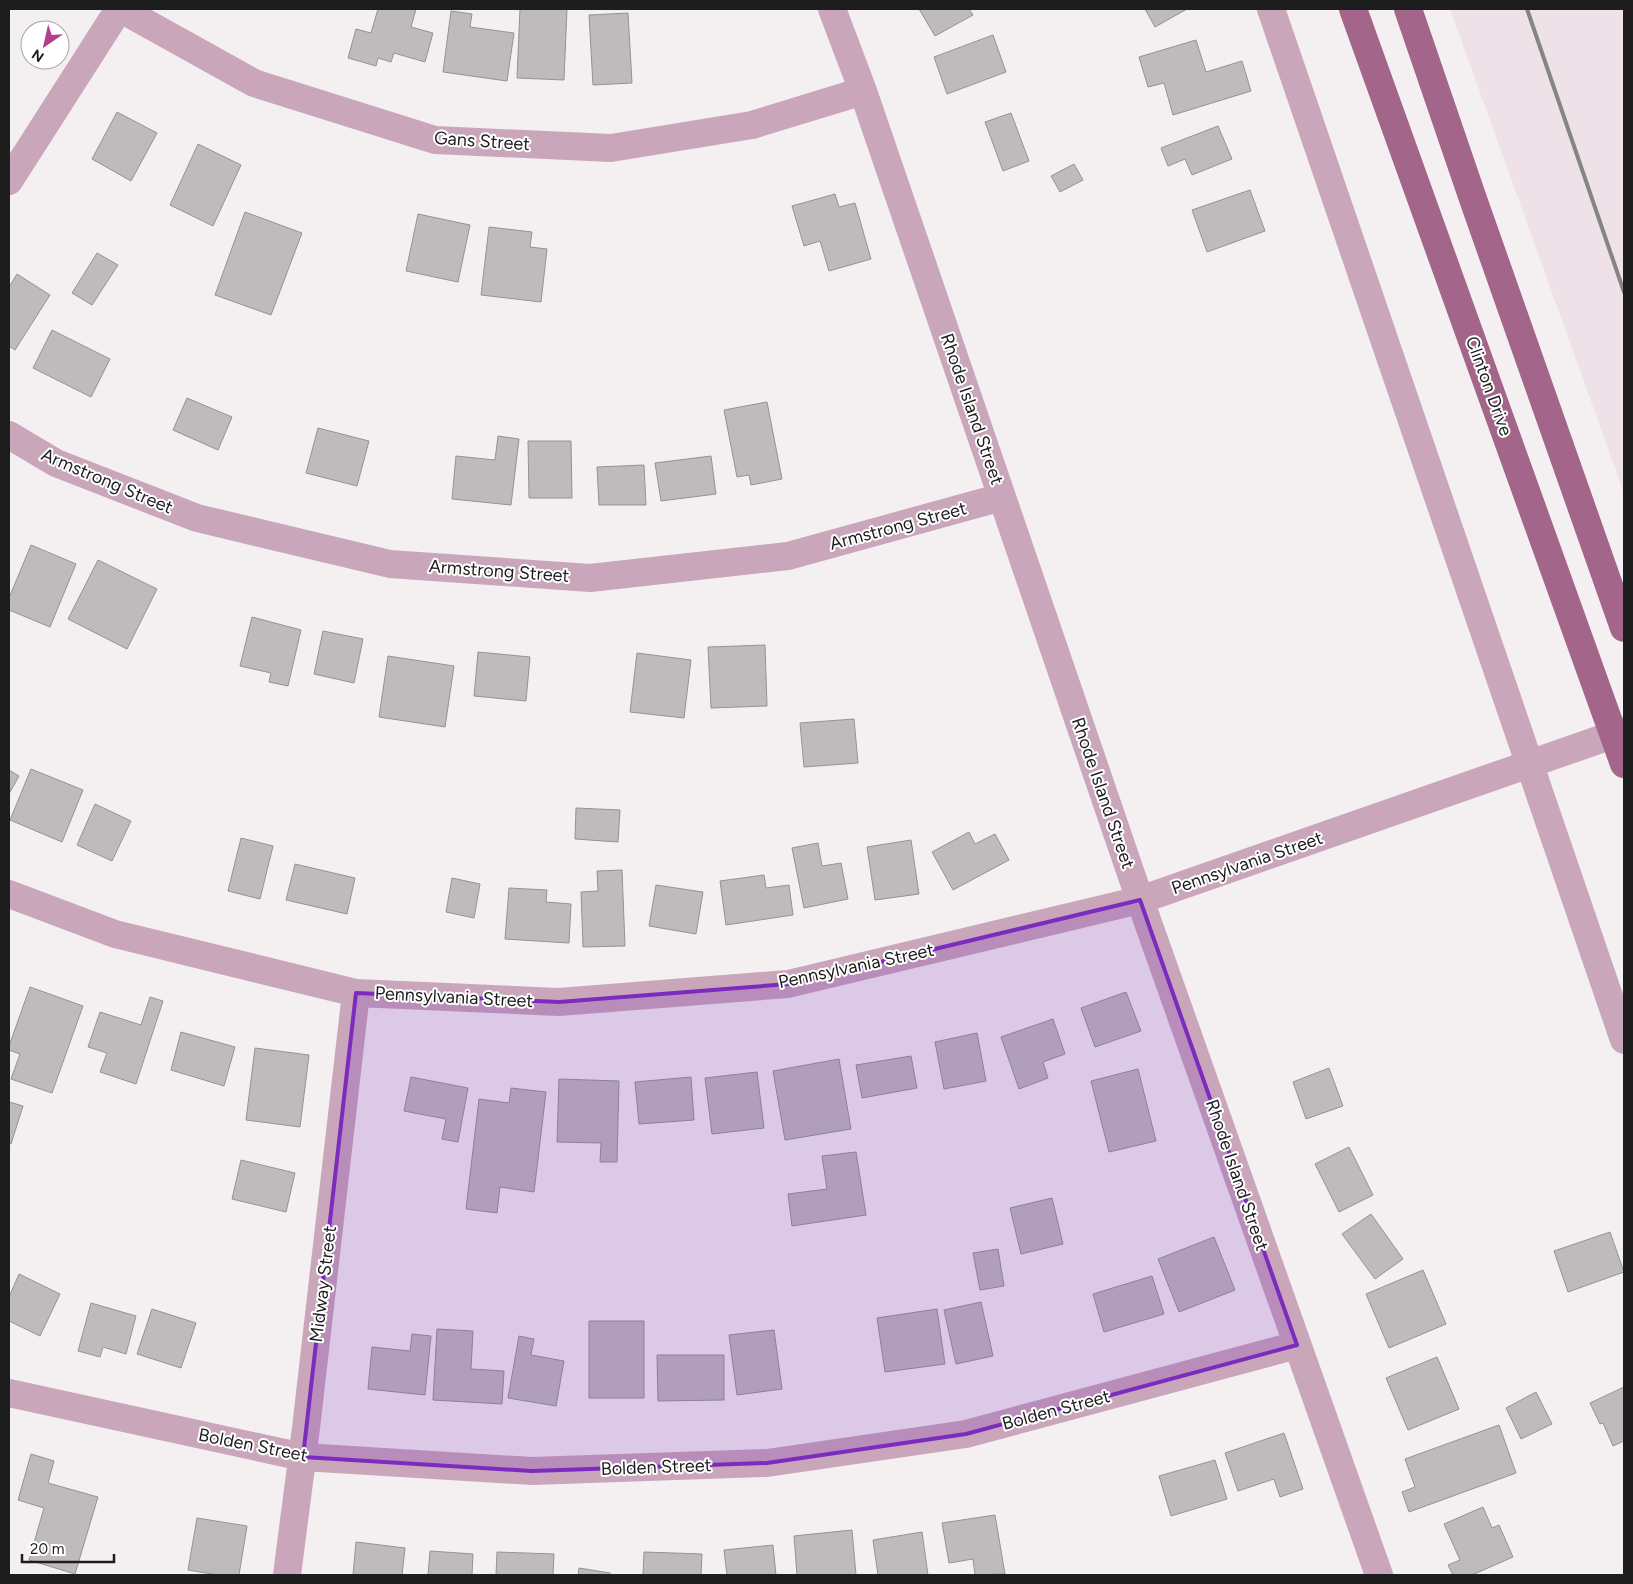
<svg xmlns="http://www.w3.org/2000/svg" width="1633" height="1584" font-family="Figtree,sans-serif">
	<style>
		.built { fill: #eee2e8 }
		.building { fill: #bfbbbd; stroke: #969294 }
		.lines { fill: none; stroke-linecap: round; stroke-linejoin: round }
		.minor { stroke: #c9a6b9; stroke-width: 28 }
		.major { stroke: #a3668a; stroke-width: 28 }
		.rail { stroke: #878485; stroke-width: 4 }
		.marked { fill: #7b2cbf; fill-opacity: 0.2; stroke: #7b2cbf; stroke-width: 4; stroke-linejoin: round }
		.labels { text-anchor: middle; stroke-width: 4; stroke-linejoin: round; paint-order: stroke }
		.street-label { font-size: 18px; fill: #1e1d1d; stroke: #fff }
	</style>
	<rect width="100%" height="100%" fill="#f4f0f2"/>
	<path class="built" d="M 1450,9 L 1624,9 L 1624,493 Z"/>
	<path class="building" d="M 378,9 L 416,9 L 411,27 L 433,33 L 425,62 L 394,53 L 391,62 L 378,58 L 376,66 L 348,58 L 356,29 L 371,33 Z
		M 520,9 L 567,9 L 564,80 L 517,78 Z
		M 919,9 L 969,9 L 973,15 L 935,36 Z
		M 1145,9 L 1187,9 L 1155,27 Z
		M 451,11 L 472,14 L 470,27 L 514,33 L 507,81 L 443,72 Z
		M 628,13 L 632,83 L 593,85 L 589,15 Z
		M 993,35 L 1006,72 L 947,94 L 934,57 Z
		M 1196,40 L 1206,72 L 1242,61 L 1251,91 L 1173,115 L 1164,83 L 1148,87 L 1139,57 Z
		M 117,112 L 157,133 L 131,181 L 92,159 Z
		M 1011,113 L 1029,161 L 1003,171 L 985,122 Z
		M 1218,126 L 1232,159 L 1192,175 L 1185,159 L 1168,166 L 1161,148 Z
		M 198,144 L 241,165 L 213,226 L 170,205 Z
		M 1074,164 L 1083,180 L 1060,192 L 1051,176 Z
		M 1250,190 L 1265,231 L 1207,252 L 1192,210 Z
		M 835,194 L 839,207 L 855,203 L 871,259 L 829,271 L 820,241 L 804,246 L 792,206 Z
		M 245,212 L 302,233 L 271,315 L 215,295 Z
		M 418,214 L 470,225 L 458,282 L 406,271 Z
		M 489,227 L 532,232 L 530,247 L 547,249 L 541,302 L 481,295 Z
		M 97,253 L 118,265 L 92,305 L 72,293 Z
		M 17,274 L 50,295 L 15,350 L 9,346 L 9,287 Z
		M 52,330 L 110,359 L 91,397 L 33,368 Z
		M 187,398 L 232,417 L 218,450 L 173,430 Z
		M 767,402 L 782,479 L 751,485 L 749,475 L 737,477 L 724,410 Z
		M 318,428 L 369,441 L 357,486 L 306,473 Z
		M 498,436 L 519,439 L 511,505 L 452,499 L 456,456 L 495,460 Z
		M 528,441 L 571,441 L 572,498 L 529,498 Z
		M 711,456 L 716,494 L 661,501 L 655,463 Z
		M 644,465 L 646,505 L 599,505 L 597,467 Z
		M 31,545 L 76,564 L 50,627 L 9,610 L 9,598 Z
		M 98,560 L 157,589 L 127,649 L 68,619 Z
		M 252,617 L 301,630 L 288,686 L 269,682 L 271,673 L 240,666 Z
		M 323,631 L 363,639 L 354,683 L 314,674 Z
		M 765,645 L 767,706 L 711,708 L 708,647 Z
		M 478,652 L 530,657 L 526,701 L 474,696 Z
		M 637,653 L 691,660 L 684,718 L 630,712 Z
		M 388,656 L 454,666 L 445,727 L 379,717 Z
		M 854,719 L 858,763 L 804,767 L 800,723 Z
		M 31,769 L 83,790 L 62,842 L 10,820 Z
		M 9,770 L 19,776 L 9,794 Z
		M 95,804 L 131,821 L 112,861 L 77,845 Z
		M 576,808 L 620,810 L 618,842 L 575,839 Z
		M 969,832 L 975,844 L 995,834 L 1009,860 L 953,890 L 932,852 Z
		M 241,838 L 273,846 L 260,899 L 228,891 Z
		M 911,840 L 919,894 L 875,900 L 867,847 Z
		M 818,843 L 822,866 L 841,863 L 848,899 L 804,908 L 792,848 Z
		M 295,864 L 355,878 L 347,914 L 286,900 Z
		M 622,870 L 625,946 L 583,947 L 581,892 L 598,891 L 597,871 Z
		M 764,875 L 766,888 L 789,885 L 793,915 L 726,925 L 720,881 Z
		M 452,878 L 480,884 L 474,918 L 446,912 Z
		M 656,885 L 703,892 L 696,934 L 649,926 Z
		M 509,888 L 547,890 L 546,902 L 571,904 L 569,943 L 505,939 Z
		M 30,987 L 83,1006 L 52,1093 L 11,1079 L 20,1054 L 9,1050 L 9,1046 Z
		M 1126,992 L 1141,1031 L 1095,1047 L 1081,1008 Z
		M 150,997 L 163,1001 L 136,1084 L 100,1072 L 107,1053 L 88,1047 L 100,1012 L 141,1025 Z
		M 1053,1019 L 1065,1054 L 1043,1062 L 1048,1078 L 1019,1089 L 1001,1037 Z
		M 181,1032 L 235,1047 L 224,1086 L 171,1070 Z
		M 977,1033 L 986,1081 L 944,1089 L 935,1042 Z
		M 255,1048 L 309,1055 L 300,1127 L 246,1120 Z
		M 911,1056 L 917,1088 L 862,1098 L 856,1065 Z
		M 839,1059 L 851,1129 L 785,1140 L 773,1071 Z
		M 1329,1068 L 1343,1106 L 1306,1119 L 1293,1082 Z
		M 1138,1069 L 1156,1141 L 1109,1152 L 1091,1081 Z
		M 757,1072 L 764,1128 L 712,1134 L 705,1078 Z
		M 411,1077 L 468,1088 L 458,1142 L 442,1139 L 446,1119 L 404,1111 Z
		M 691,1077 L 694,1120 L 639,1124 L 635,1082 Z
		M 559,1079 L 619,1081 L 617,1162 L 600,1162 L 601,1143 L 557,1142 Z
		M 511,1088 L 546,1092 L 534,1192 L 500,1187 L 497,1213 L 466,1209 L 479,1099 L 509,1103 Z
		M 9,1102 L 23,1106 L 11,1144 L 9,1143 Z
		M 1349,1147 L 1373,1195 L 1339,1212 L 1315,1164 Z
		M 856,1152 L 866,1215 L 792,1226 L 788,1194 L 827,1189 L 822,1156 Z
		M 241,1160 L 295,1173 L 286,1212 L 232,1199 Z
		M 1052,1198 L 1063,1244 L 1021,1254 L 1010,1208 Z
		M 1371,1214 L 1403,1259 L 1375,1279 L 1342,1234 Z
		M 1610,1232 L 1624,1272 L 1568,1292 L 1554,1251 Z
		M 1214,1237 L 1235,1290 L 1179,1312 L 1158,1259 Z
		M 998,1249 L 1004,1286 L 980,1290 L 973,1253 Z
		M 1423,1270 L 1446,1324 L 1389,1348 L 1366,1294 Z
		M 19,1274 L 60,1294 L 40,1336 L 9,1321 L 9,1297 Z
		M 1152,1276 L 1164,1314 L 1104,1332 L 1093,1294 Z
		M 981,1302 L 993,1356 L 956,1364 L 944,1310 Z
		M 91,1303 L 136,1316 L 126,1354 L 103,1347 L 100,1357 L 78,1351 Z
		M 152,1309 L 196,1323 L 181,1368 L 137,1354 Z
		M 937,1309 L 945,1364 L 885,1372 L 877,1318 Z
		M 589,1321 L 644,1321 L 644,1398 L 589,1398 Z
		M 437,1329 L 473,1331 L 471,1369 L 504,1371 L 502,1404 L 433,1400 Z
		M 774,1330 L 782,1389 L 737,1395 L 729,1335 Z
		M 412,1334 L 431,1336 L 425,1395 L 368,1389 L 372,1347 L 410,1351 Z
		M 519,1336 L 534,1339 L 531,1355 L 564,1361 L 556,1406 L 508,1398 Z
		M 657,1355 L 724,1355 L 724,1400 L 658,1401 Z
		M 1437,1357 L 1459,1409 L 1408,1430 L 1386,1378 Z
		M 1624,1387 L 1624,1441 L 1613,1446 L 1603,1423 L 1600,1424 L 1590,1403 Z
		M 1536,1392 L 1552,1424 L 1521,1439 L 1506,1408 Z
		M 1499,1425 L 1516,1473 L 1409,1512 L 1402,1492 L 1415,1487 L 1405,1459 Z
		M 1284,1433 L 1303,1489 L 1280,1497 L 1274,1479 L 1238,1491 L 1225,1453 Z
		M 31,1454 L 54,1461 L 48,1483 L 98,1497 L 75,1574 L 29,1560 L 44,1508 L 18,1500 Z
		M 1215,1460 L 1227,1499 L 1171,1516 L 1159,1476 Z
		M 1483,1507 L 1492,1528 L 1499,1525 L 1513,1557 L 1472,1575 L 1453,1575 L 1448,1565 L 1460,1560 L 1444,1524 Z
		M 995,1515 L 1005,1574 L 975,1575 L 973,1559 L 949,1563 L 942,1523 Z
		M 197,1518 L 247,1526 L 239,1575 L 218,1575 L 188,1570 Z
		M 852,1530 L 856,1575 L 797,1575 L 794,1536 Z
		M 922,1532 L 928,1575 L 878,1575 L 873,1540 Z
		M 356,1542 L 405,1548 L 402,1575 L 353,1575 Z
		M 773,1545 L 776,1575 L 727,1575 L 724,1550 Z
		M 430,1551 L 473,1554 L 472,1575 L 428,1575 Z
		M 497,1552 L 554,1554 L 553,1575 L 496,1575 Z
		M 644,1552 L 702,1554 L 701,1575 L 643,1575 Z
		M 579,1568 L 610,1573 L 610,1575 L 578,1575 Z"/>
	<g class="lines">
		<path class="minor" d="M 121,9 L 254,83 L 435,140 L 611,148 L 752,125 L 863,91
			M 832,9 L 863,91 L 1140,900 L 1379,1575
			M 1271,9 L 1624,1040
			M 9,181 L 119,9
			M 9,435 L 56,463 L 197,518 L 390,564 L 590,578 L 788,556 L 1002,497
			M 9,894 L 115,934 L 356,993 L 559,1002 L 788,984 L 1140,900 L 1624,731
			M 9,1393 L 303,1457 L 532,1471 L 767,1463 L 966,1434 L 1297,1345
			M 287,1575 L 306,1428 L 356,993"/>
		<path class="major" d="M 1353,9 L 1624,764
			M 1408,9 L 1473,199 L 1624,628"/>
		<path class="rail" d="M 1527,9 L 1624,292"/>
	</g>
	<path class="marked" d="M 1140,900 L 1297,1345 L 966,1434 L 767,1463 L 532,1471 L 303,1457 L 356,993 L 559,1002 L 788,984 Z"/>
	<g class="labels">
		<g class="street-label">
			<text transform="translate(482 141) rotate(4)" y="6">Gans Street</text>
			<text transform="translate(1489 386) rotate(70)" y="6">Clinton Drive</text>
			<text transform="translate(972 409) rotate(71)" y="6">Rhode Island Street</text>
			<text transform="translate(107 481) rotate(23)" y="6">Armstrong Street</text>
			<text transform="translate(898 526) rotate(-15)" y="6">Armstrong Street</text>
			<text transform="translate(499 571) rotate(4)" y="6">Armstrong Street</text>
			<text transform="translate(1103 793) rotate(71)" y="6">Rhode Island Street</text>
			<text transform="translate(1247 863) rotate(-19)" y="6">Pennsylvania Street</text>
			<text transform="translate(856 966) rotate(-12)" y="6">Pennsylvania Street</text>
			<text transform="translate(454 997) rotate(3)" y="6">Pennsylvania Street</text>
			<text transform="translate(1237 1175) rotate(71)" y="6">Rhode Island Street</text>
			<text transform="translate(323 1284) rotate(-83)" y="6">Midway Street</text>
			<text transform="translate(1056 1410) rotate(-15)" y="6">Bolden Street</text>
			<text transform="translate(253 1445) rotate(11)" y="6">Bolden Street</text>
			<text transform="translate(656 1467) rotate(-2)" y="6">Bolden Street</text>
		</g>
	</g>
	<rect width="1633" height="1584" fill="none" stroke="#1e1d1d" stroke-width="20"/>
	<g transform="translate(45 45) rotate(214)"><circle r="24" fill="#ffffff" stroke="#a5a5a5"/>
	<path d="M0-4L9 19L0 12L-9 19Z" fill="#b83d8e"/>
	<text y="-8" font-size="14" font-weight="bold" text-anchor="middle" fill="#1e1d1d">N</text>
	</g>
	<path d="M22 1554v8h92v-8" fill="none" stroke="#1e1d1d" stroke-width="2.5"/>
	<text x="30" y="1554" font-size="15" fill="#1e1d1d" stroke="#ffffff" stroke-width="4" paint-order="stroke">20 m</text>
</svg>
